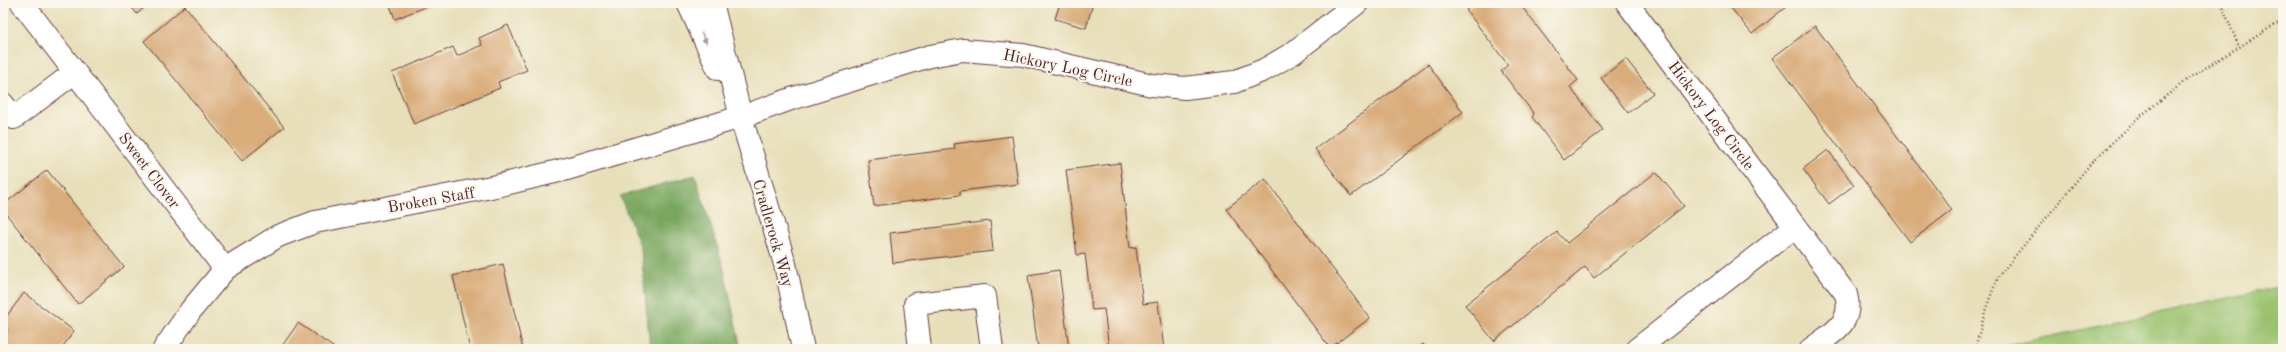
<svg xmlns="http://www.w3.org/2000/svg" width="2286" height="352" font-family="'Old Standard TT',serif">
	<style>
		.green { fill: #99c16d; stroke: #72704c }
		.forest { fill: #7aa760; stroke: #626346 }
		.building { fill: #d9ac7a }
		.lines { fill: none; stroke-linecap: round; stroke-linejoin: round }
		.minor-casing { stroke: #623c40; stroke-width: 24 }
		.tertiary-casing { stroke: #623c40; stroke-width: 24 }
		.path { stroke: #623c40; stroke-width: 2.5; stroke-dasharray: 1 3; stroke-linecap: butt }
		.minor { stroke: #fff; stroke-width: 22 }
		.tertiary { stroke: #fff; stroke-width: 22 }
		.oneway { fill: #ae9aa0 }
		.labels { text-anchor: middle; stroke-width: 4; stroke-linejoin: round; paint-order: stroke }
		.street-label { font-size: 16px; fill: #4a1f2b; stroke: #fbf7ec }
	</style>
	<rect width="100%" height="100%" fill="#fbf7ec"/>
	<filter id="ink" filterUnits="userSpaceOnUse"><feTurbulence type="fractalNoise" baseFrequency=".025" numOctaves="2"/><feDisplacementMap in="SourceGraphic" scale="8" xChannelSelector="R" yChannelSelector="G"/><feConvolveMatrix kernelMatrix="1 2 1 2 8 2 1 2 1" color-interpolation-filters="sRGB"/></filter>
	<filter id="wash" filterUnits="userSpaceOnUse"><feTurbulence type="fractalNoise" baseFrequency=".012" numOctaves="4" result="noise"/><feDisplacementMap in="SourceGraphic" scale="16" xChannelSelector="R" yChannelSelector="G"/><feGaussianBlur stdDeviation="0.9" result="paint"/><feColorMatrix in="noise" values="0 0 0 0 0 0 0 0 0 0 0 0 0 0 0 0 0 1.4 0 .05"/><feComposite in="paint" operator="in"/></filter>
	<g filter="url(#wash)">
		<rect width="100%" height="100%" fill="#e7dfb9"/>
		<path class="green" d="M 2283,286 L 2283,349 L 2006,349 L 2006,346 Z"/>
		<path class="forest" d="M 695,175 L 723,265 L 741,349 L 650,349 L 641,248 L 620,196 Z"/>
		<g id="blocks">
			<path class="building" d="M 128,3 L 150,3 L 137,14 Z
				M 389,3 L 435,3 L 395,19 Z
				M 1060,3 L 1093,3 L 1086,28 L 1055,19 Z
				M 1476,3 L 1519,3 L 1578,80 L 1570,87 L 1603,130 L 1564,160 L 1532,117 L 1534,114 L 1501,71 L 1508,65 L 1466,10 Z
				M 1727,3 L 1791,3 L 1752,34 Z
				M 185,6 L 284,127 L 242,161 L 144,41 Z
				M 508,25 L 527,70 L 498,82 L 500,88 L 414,124 L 392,73 L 453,47 L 457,56 L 482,45 L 479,38 Z
				M 1815,26 L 1952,210 L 1910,242 L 1772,58 Z
				M 1626,59 L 1653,93 L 1628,113 L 1601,78 Z
				M 1428,64 L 1463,112 L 1351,196 L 1315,149 Z
				M 1012,136 L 1018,184 L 960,191 L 960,195 L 874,206 L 868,160 L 955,149 L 954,144 Z
				M 1828,150 L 1854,185 L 1829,204 L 1803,169 Z
				M 1120,163 L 1130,248 L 1136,247 L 1143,304 L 1158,302 L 1164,349 L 1109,349 L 1104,309 L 1092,310 L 1085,254 L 1077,255 L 1066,170 Z
				M 47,170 L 124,267 L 78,304 L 3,210 L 3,205 Z
				M 1656,172 L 1684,206 L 1594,278 L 1585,267 L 1494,341 L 1465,305 L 1557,232 L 1567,243 Z
				M 1265,179 L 1370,318 L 1330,348 L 1226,209 Z
				M 990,221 L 993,251 L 893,263 L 890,233 Z
				M 503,264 L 523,349 L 470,349 L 453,276 Z
				M 1059,270 L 1069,349 L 1038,349 L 1028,275 Z
				M 24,293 L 74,331 L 61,349 L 3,349 L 3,336 L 8,330 L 3,327 L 3,321 Z
				M 298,323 L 336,349 L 280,349 Z
				M 1423,344 L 1427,349 L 1416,349 Z
				M 273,345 L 279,349 L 270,349 Z"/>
		</g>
	</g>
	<g filter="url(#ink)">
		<use href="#blocks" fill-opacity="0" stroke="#623c40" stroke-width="1"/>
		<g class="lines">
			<defs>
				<path id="minor" d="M 22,3 L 225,269
					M 1627,3 L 1846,294 C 1854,324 1832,333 1811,349
					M 3,104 L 14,118 L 75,72
					M 164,349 L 191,310 L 225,269 L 278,236 L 315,222 L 496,186 L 567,169 L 741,117 L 791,99 L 930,56 L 963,50 L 1023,55 L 1152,85 L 1185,88 L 1234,82 L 1264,70 L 1293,53 L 1357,3
					M 920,349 L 915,304 L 985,296 L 992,349
					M 1637,349 L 1796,226"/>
				<path id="tertiary" d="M 688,3 L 718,69
					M 712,3 L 741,117 L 785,264 L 803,349"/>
			</defs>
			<use href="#minor" class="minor-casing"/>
			<use href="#tertiary" class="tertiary-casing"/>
			<path class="path" d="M 2221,3 L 2239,47
				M 1975,349 L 1986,308 L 1998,277 L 2092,162 L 2138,118 L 2189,78 L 2283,20"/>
			<use href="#minor" class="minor"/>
			<use href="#tertiary" class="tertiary"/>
		</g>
		<defs><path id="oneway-solid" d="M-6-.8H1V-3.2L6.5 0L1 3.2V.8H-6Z"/></defs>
		<use class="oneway" href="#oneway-solid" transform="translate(704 38) rotate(65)"/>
	</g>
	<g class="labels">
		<g class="street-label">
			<text transform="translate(1068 67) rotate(12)" y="6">Hickory Log Circle</text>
			<text transform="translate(1712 115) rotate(53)" y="6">Hickory Log Circle</text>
			<text transform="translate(150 170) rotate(53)" y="6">Sweet Clover</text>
			<text transform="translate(431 199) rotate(-10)" y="6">Broken Staff</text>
			<text transform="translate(774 233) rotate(74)" y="6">Cradlerock Way</text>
		</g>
	</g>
	<rect width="2286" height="352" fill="none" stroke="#fbf7ec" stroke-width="16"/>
</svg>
